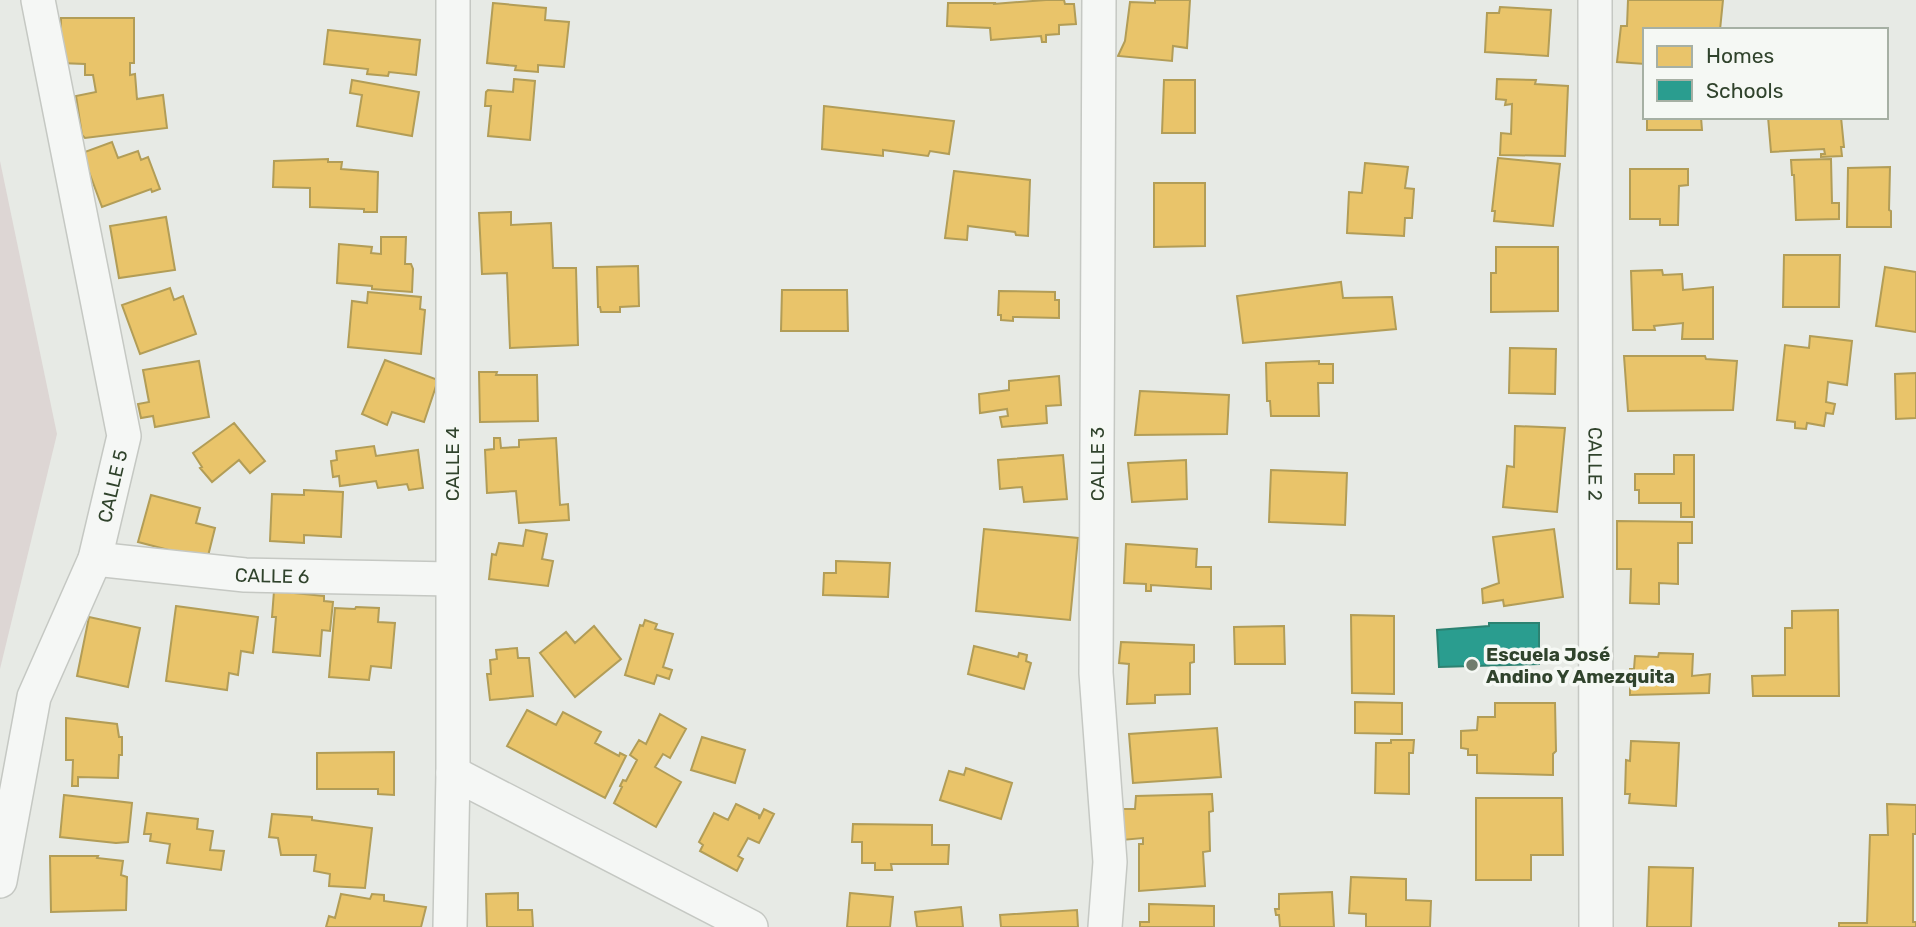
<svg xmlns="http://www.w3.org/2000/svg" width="1916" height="927" font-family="Rubik,sans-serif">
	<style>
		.green { fill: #ddd6d4 }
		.homes { fill: #e9c46a; stroke: #b29d57; stroke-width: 2 }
		.schools { fill: #2a9d8f; stroke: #2c8271; stroke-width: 2 }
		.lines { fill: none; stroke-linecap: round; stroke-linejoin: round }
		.minor-casing { stroke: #c5c8c3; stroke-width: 36 }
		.minor { stroke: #f5f7f5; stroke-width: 33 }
		.poi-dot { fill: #707d6d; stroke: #f5f8f4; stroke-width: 2.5 }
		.labels { text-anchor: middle; stroke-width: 7; stroke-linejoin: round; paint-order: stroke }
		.street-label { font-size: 19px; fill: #30432c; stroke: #f5f8f4 }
		.poi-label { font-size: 19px; font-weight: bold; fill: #30432c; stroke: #f5f8f4; text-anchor: start }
	</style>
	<rect width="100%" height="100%" fill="#e7eae5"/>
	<path class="green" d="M 0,161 L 57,434 L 0,669 Z"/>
	<path class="homes" d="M 1046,0 L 1064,0 L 1065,4 L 1074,4 L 1076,24 L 1059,25 L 1059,34 L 1046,35 L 1046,42 L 1042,42 L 1041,36 L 991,40 L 990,28 L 947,26 L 948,3 L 996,3 L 993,4 Z
		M 1155,0 L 1190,0 L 1187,48 L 1173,46 L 1172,61 L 1118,56 L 1125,41 L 1130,2 L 1155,3 Z
		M 1628,0 L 1723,0 L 1720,30 L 1645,30 L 1645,64 L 1617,62 L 1621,26 L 1627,26 Z
		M 493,3 L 546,8 L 545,20 L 569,22 L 564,67 L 538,65 L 538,72 L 515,70 L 516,66 L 487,63 Z
		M 1500,7 L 1551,10 L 1548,56 L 1485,52 L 1487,13 L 1499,13 Z
		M 61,18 L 134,18 L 134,63 L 130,63 L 130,75 L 135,74 L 137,99 L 163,95 L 167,128 L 85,138 L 82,135 L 76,96 L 96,92 L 93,75 L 85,75 L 85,64 L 60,63 Z
		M 328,30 L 420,40 L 416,75 L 389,72 L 388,76 L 367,74 L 368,69 L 324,64 Z
		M 514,79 L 535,81 L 530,140 L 488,136 L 491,106 L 485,106 L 486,92 L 488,90 L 513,92 Z
		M 1497,79 L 1536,80 L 1535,84 L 1568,86 L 1565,156 L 1500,155 L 1501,133 L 1511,134 L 1512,104 L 1505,105 L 1506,100 L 1496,99 Z
		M 352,80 L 419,92 L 412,136 L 357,126 L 362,95 L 350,93 Z
		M 1164,80 L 1195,80 L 1195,133 L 1162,133 Z
		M 824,106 L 954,121 L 949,154 L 930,151 L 928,156 L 883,150 L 883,156 L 822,149 Z
		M 1647,117 L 1701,117 L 1702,130 L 1647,130 Z
		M 1768,117 L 1841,117 L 1844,147 L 1841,147 L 1842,156 L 1821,157 L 1821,154 L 1825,154 L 1824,149 L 1771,152 Z
		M 112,142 L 118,158 L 138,151 L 141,160 L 148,157 L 160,189 L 152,192 L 151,189 L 102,207 L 82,153 Z
		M 1498,158 L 1560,164 L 1553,226 L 1494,221 L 1495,211 L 1492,211 Z
		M 328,159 L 328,162 L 342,162 L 341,169 L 378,172 L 377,212 L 364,212 L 364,209 L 310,207 L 310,188 L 273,187 L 274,161 Z
		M 1831,159 L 1832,203 L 1839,203 L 1839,219 L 1796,220 L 1794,175 L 1792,175 L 1791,160 Z
		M 1365,163 L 1408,167 L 1405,188 L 1414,189 L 1412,218 L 1405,218 L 1404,236 L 1347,233 L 1349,192 L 1362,193 Z
		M 1890,167 L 1889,210 L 1891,211 L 1891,227 L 1847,227 L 1848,168 Z
		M 1630,169 L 1688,169 L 1688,185 L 1679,186 L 1678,225 L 1660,225 L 1660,219 L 1630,219 Z
		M 954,171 L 1030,180 L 1028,236 L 1016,235 L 1015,232 L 968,226 L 967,240 L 945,238 Z
		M 1154,183 L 1205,183 L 1205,246 L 1154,247 Z
		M 511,212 L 511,225 L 551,223 L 553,268 L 576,268 L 578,345 L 510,348 L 507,273 L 482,274 L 479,213 Z
		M 166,217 L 175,270 L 119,278 L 110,226 Z
		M 381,237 L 406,237 L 405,264 L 411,264 L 413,269 L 412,292 L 372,289 L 372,286 L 337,283 L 339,244 L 372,247 L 371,253 L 381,254 Z
		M 1496,247 L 1558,247 L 1558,311 L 1491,312 L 1491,273 L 1496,273 Z
		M 1784,255 L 1840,255 L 1839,307 L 1783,307 Z
		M 638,266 L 639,306 L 620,307 L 620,312 L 601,312 L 600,307 L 598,307 L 597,267 Z
		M 1885,267 L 1916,272 L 1916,332 L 1876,326 Z
		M 1662,270 L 1663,275 L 1682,274 L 1683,290 L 1713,287 L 1713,339 L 1682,339 L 1683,323 L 1654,326 L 1655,330 L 1633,330 L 1631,271 Z
		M 1341,282 L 1343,298 L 1392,297 L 1396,329 L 1243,343 L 1237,296 Z
		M 170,288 L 174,300 L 183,296 L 196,334 L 140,354 L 122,305 Z
		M 782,290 L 847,290 L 848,331 L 781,331 Z
		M 999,291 L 1055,292 L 1055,300 L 1059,300 L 1059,318 L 1013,317 L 1013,321 L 1001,320 L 1001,315 L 998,315 Z
		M 368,292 L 421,297 L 420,309 L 425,310 L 421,354 L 348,347 L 352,301 L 367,303 Z
		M 1810,336 L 1852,341 L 1847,385 L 1828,382 L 1826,402 L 1835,404 L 1833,414 L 1826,413 L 1824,426 L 1807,423 L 1806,429 L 1795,428 L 1795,422 L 1777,420 L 1785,345 L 1809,348 Z
		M 1510,348 L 1556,349 L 1555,394 L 1509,393 Z
		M 1624,356 L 1705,356 L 1706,359 L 1737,361 L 1733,410 L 1628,411 Z
		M 385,360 L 438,380 L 424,422 L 392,412 L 387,425 L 362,414 Z
		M 199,361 L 209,417 L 155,427 L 153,416 L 141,418 L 138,404 L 149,402 L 143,370 Z
		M 1319,361 L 1319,364 L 1333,364 L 1333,383 L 1318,383 L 1319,416 L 1271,416 L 1270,401 L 1267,401 L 1266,363 Z
		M 479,372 L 497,372 L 496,375 L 537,375 L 538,421 L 480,422 Z
		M 1916,373 L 1916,418 L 1896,419 L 1895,374 Z
		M 1059,376 L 1061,405 L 1046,406 L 1047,423 L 1002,427 L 1000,417 L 1008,416 L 1007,409 L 980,413 L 979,394 L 1009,390 L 1009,381 Z
		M 1140,391 L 1229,395 L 1227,434 L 1135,435 Z
		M 234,423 L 265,461 L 250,473 L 239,460 L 212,482 L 200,468 L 202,467 L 193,453 Z
		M 1515,426 L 1565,428 L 1557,512 L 1503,507 L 1507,466 L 1514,467 Z
		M 494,438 L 500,438 L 501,448 L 519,447 L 519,440 L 556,438 L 560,505 L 568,504 L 569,520 L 519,523 L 516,491 L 487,493 L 485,450 L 494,449 Z
		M 374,446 L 376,456 L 418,450 L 423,488 L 409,490 L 407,484 L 378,488 L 376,481 L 340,486 L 339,476 L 333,477 L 331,461 L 337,460 L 336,451 Z
		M 1063,455 L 1067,499 L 1024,502 L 1022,487 L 1000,489 L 998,460 Z
		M 1674,455 L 1694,455 L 1694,517 L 1681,517 L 1681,503 L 1639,503 L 1639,490 L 1635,490 L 1635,474 L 1674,474 Z
		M 1186,460 L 1187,499 L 1132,502 L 1128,463 Z
		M 1271,470 L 1347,473 L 1345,525 L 1269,522 Z
		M 304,490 L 343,492 L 341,537 L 304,535 L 304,543 L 270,541 L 272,494 L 304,495 Z
		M 151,495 L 200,508 L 196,523 L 215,528 L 207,560 L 138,542 Z
		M 1617,521 L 1692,522 L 1692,543 L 1678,543 L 1678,584 L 1659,583 L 1659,604 L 1630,603 L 1631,569 L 1617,569 Z
		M 984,529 L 1078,538 L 1070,620 L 976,611 Z
		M 1554,529 L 1563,597 L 1504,606 L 1503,600 L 1483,603 L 1482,589 L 1499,583 L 1493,537 Z
		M 526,530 L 547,534 L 542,559 L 553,561 L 548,586 L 489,579 L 492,554 L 496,555 L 499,543 L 523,546 Z
		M 1126,544 L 1197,549 L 1196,567 L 1211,567 L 1211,589 L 1151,585 L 1151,591 L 1146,591 L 1146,584 L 1124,583 Z
		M 836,561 L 890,563 L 888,597 L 823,595 L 824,573 L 836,573 Z
		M 274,591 L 324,596 L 324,601 L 333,602 L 330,631 L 322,630 L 320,656 L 273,652 L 276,617 L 272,617 Z
		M 176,606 L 258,617 L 253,653 L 241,651 L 238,675 L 229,673 L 227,690 L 166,681 Z
		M 356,607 L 379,608 L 378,622 L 395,623 L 391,668 L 371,666 L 369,680 L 329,677 L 335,608 L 355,609 Z
		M 1838,610 L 1839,696 L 1753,696 L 1752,676 L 1785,675 L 1785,628 L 1792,628 L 1792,611 Z
		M 1351,615 L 1394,616 L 1394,694 L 1352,693 Z
		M 89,617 L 140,628 L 128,687 L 77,676 Z
		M 645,620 L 657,624 L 655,629 L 673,634 L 663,667 L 672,670 L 669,679 L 657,675 L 654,684 L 625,675 L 640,625 L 643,626 Z
		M 594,626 L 621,659 L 575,697 L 540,653 L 566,632 L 575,643 Z
		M 1284,626 L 1285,664 L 1235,664 L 1234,627 Z
		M 1121,642 L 1194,645 L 1194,662 L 1190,663 L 1190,694 L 1155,695 L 1155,703 L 1127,704 L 1129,664 L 1119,663 Z
		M 974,646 L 1018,657 L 1019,653 L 1027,655 L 1026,661 L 1031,663 L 1024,689 L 968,674 Z
		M 517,648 L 518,658 L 529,658 L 533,696 L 490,700 L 487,674 L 491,674 L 490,660 L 497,659 L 496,650 Z
		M 1659,653 L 1693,654 L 1692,676 L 1710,674 L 1709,693 L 1630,695 L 1630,669 L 1634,669 L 1635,656 L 1658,657 Z
		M 1355,702 L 1402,703 L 1402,734 L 1355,733 Z
		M 1495,703 L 1555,703 L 1556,751 L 1553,754 L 1553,775 L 1477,773 L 1477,755 L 1468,755 L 1468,749 L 1461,748 L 1461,731 L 1477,730 L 1478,717 L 1495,717 Z
		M 527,710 L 556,725 L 563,712 L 601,732 L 595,743 L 619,756 L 620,753 L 626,756 L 605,798 L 507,746 Z
		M 660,714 L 686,729 L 670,758 L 663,754 L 655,767 L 681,782 L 656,827 L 614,803 L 622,787 L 620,786 L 623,780 L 626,781 L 637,760 L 630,755 L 639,740 L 646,744 Z
		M 66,718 L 117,724 L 119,737 L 122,737 L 122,755 L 119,755 L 118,778 L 78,777 L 78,786 L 72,786 L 73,760 L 66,760 Z
		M 1217,728 L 1221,777 L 1133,783 L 1129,734 Z
		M 702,737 L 745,750 L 735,783 L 691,770 Z
		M 1391,740 L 1414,740 L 1413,753 L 1409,753 L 1409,794 L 1375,793 L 1376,743 L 1391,743 Z
		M 1631,741 L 1679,743 L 1676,806 L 1629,803 L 1630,794 L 1625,794 L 1626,760 L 1630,761 Z
		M 394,752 L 394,795 L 378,794 L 378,789 L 317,789 L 317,753 Z
		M 966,768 L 1012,783 L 1001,819 L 940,800 L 949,771 L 964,775 Z
		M 1212,794 L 1213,811 L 1209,812 L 1210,851 L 1203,852 L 1205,886 L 1139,891 L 1139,844 L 1143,844 L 1143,838 L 1122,840 L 1121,809 L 1135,809 L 1136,796 Z
		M 64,795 L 132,803 L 128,842 L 116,843 L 60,837 Z
		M 1476,798 L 1562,798 L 1563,855 L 1531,855 L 1531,880 L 1476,880 Z
		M 736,804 L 759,815 L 759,819 L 764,809 L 774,814 L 759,843 L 748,838 L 738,856 L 743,859 L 737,871 L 700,851 L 703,845 L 699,842 L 714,813 L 728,820 Z
		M 1887,804 L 1916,805 L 1916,834 L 1913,834 L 1913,922 L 1916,922 L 1916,927 L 1839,927 L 1839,923 L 1867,923 L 1870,835 L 1888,835 Z
		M 147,813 L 198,819 L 197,829 L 213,831 L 210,850 L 224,851 L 221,870 L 167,863 L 170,844 L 150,841 L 151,834 L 144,834 Z
		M 272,814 L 312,817 L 312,820 L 372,828 L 365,888 L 329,886 L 330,874 L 314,871 L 316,855 L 281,855 L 278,838 L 269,837 Z
		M 853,824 L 932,825 L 932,845 L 949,845 L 948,864 L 891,864 L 892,870 L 875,870 L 875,863 L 862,863 L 862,842 L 852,842 Z
		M 50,856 L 98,856 L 97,858 L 123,861 L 121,875 L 127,877 L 126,910 L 51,912 Z
		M 1649,867 L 1693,868 L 1691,927 L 1647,927 Z
		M 1351,877 L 1406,879 L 1406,900 L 1431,901 L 1430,927 L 1366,927 L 1366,914 L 1349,913 Z
		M 1332,892 L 1334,927 L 1280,927 L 1279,915 L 1276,915 L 1275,909 L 1279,909 L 1279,894 Z
		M 518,893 L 518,910 L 532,910 L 533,927 L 487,927 L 486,894 Z
		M 850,893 L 893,897 L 890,927 L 847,927 Z
		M 341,894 L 370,899 L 372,894 L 384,895 L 384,901 L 426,907 L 421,927 L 326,927 L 329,916 L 335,918 Z
		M 1149,904 L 1214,906 L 1214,927 L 1140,927 L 1140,922 L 1149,922 Z
		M 961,907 L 963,927 L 917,927 L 915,912 Z
		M 1077,910 L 1078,927 L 1001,927 L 1000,915 Z"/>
	<path class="schools" d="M 1489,623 L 1539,623 L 1539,664 L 1439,667 L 1437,630 L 1489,626 Z"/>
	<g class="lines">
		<defs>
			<g id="minor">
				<path d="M 1099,0 L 1096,673 L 1110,862 L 1105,927"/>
				<path id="s1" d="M 1595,0 L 1596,927"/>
				<path id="s2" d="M 95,559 L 245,575 L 451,579"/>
				<path d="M 453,773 L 751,927"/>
				<path id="s3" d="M 0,881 L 34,697 L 95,559 L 124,436 L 38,0"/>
				<path d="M 450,927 L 453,773 L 453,0"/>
			</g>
		</defs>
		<use href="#minor" class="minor-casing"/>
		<use href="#minor" class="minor"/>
	</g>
	<circle class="poi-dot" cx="1472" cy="665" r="7"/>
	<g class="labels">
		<g class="street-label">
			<text dy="7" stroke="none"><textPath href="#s1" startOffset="464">CALLE 2</textPath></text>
			<text transform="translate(452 464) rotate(-90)" y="7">CALLE 4</text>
			<text transform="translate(1097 464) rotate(-90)" y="7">CALLE 3</text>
			<text dy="7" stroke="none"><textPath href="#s3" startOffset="413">CALLE 5</textPath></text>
			<text dy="7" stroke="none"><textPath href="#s2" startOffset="178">CALLE 6</textPath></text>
		</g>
		<g class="poi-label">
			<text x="1486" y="661">Escuela José<tspan x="1486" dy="22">Andino Y Amezquita</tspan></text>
		</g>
	</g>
	<rect x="1643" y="28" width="245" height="91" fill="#f5f8f4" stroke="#a6b0a4" stroke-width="2"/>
	<rect x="1657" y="46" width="35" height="21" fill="#e9c46a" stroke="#a6b0a4" stroke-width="2"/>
	<text x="1706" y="63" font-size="21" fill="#30432c">Homes</text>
	<rect x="1657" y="80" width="35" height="21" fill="#2a9d8f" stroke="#a6b0a4" stroke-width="2"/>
	<text x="1706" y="98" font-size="21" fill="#30432c">Schools</text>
</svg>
